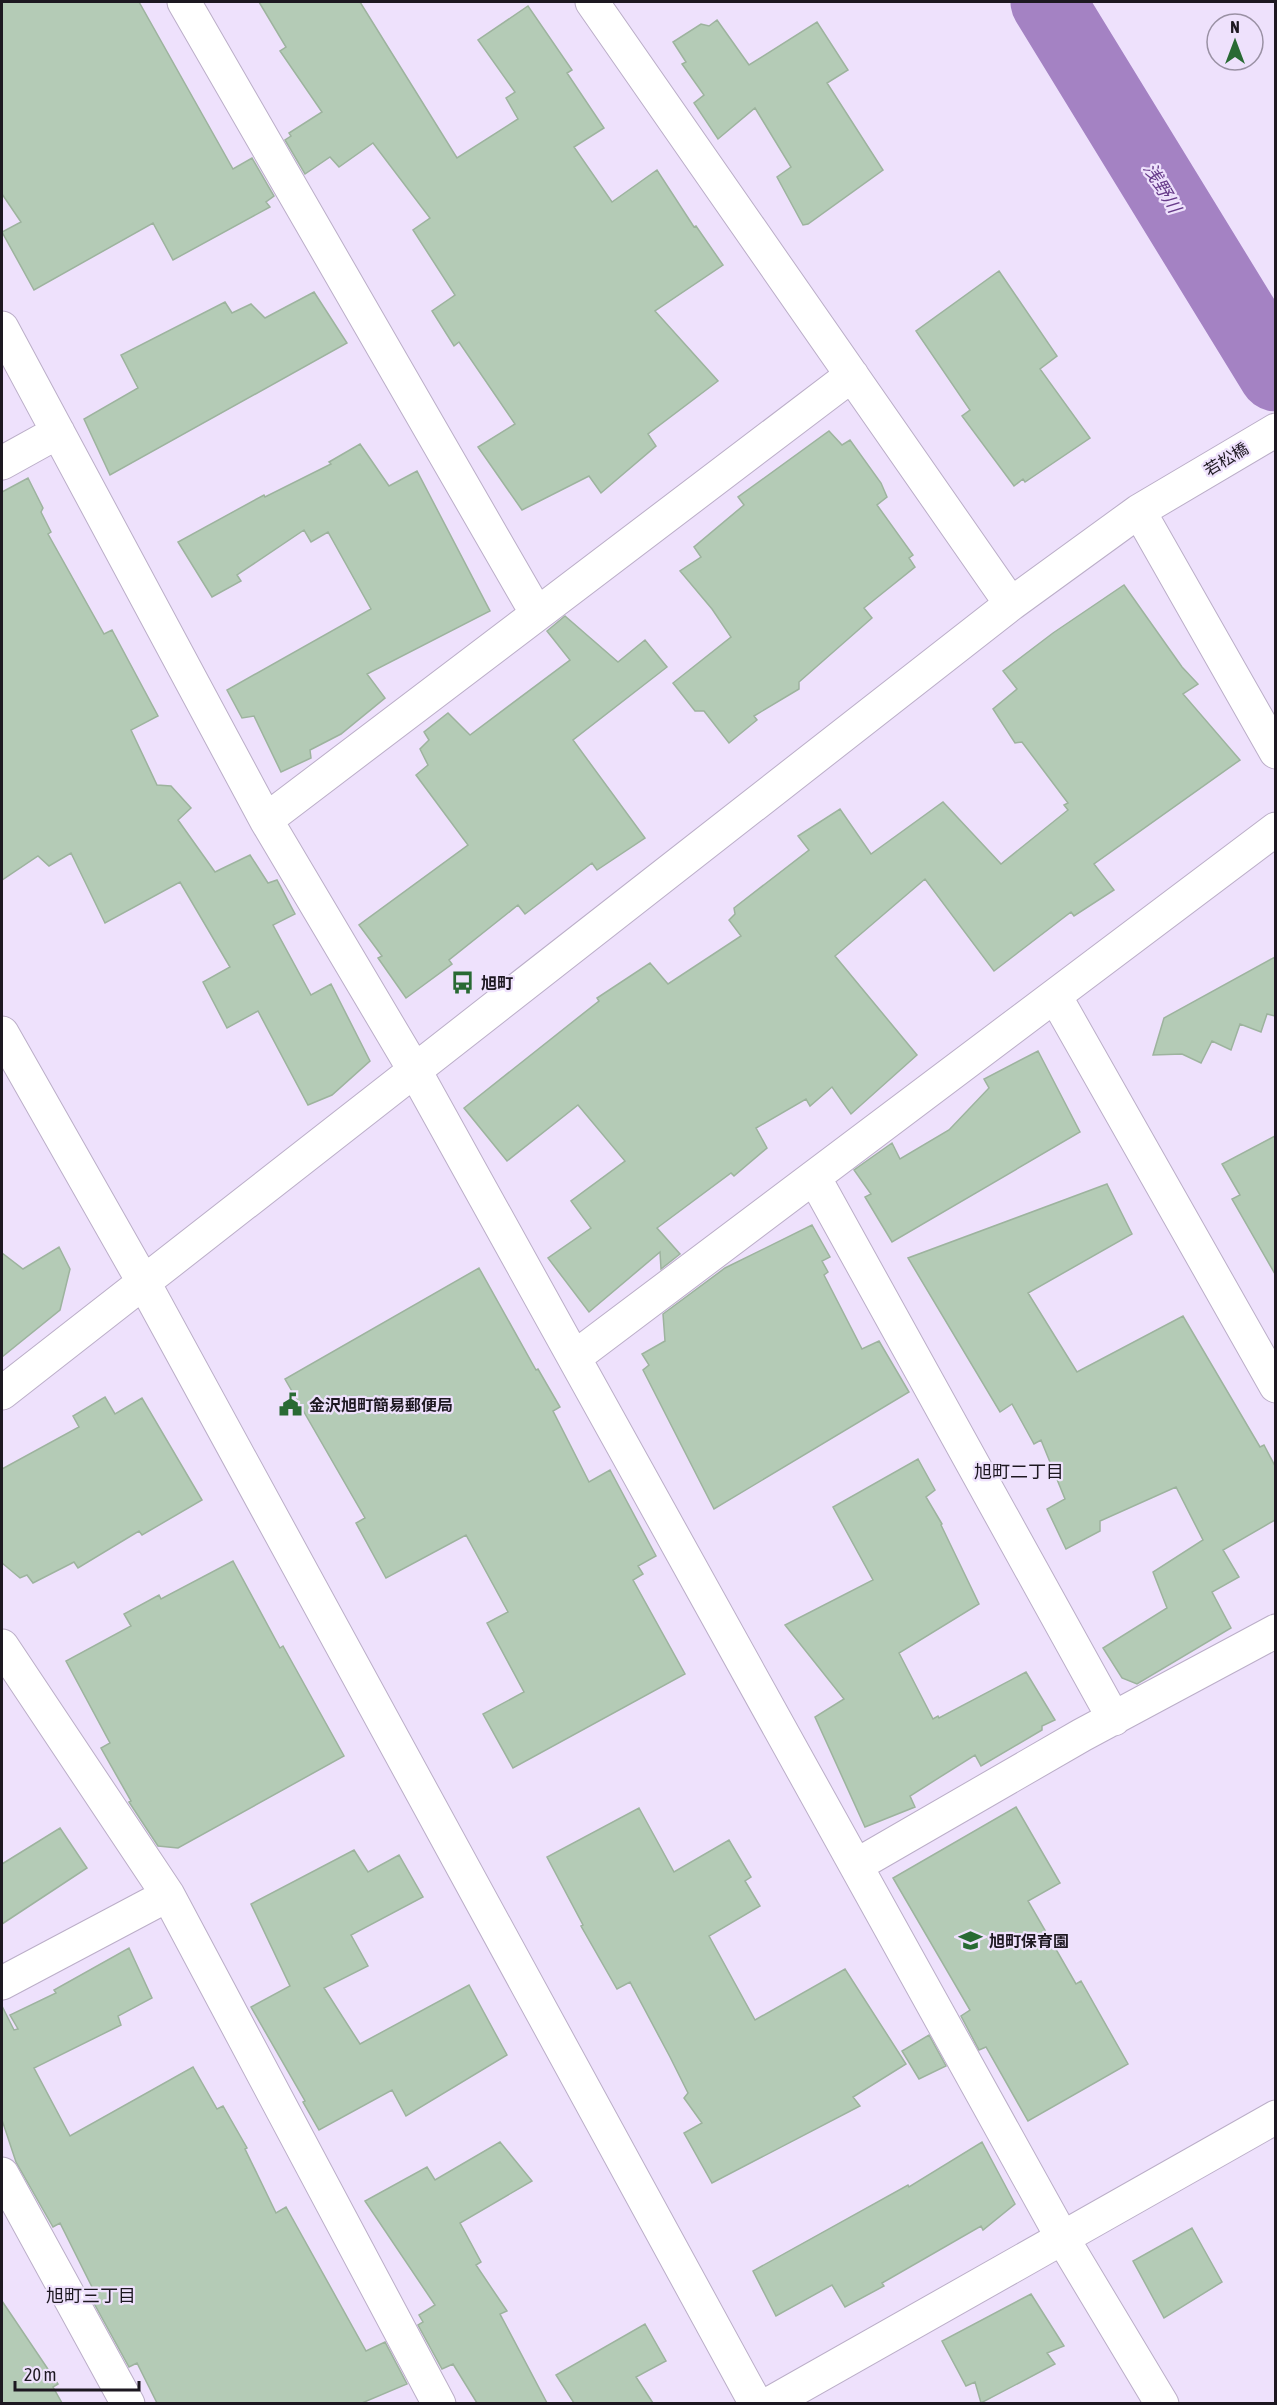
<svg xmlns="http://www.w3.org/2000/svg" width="1277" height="2405" font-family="'Asap Condensed','Noto Sans JP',sans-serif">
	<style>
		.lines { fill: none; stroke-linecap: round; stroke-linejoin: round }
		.river { stroke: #a482c3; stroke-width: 75 }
		.building { fill: #b4cbb6; stroke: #9db39e; stroke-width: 1.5 }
		.minor-casing { stroke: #bbaec8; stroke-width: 35 }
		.minor { stroke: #fff; stroke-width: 33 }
		.labels { text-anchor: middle; stroke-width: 4.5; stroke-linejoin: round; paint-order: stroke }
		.street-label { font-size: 16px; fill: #1d1821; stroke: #eee1fc }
		.poi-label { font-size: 16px; font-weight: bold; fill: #1d1821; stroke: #eee1fc; text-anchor: start }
		.water-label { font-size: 18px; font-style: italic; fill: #673b8a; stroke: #eee1fc }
		.neighbourhood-label { font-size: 18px; fill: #1d1821; stroke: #eee1fc }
	</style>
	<rect width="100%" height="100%" fill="#eee1fc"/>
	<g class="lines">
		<path class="river" d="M 1048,2 L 1276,374"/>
	</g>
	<path class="building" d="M 2,2 L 139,2 L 233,169 L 252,158 L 274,196 L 266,202 L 270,207 L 173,260 L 153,223 L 34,290 L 2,232 L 21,222 L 2,194 Z
		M 259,2 L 360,2 L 457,158 L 518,119 L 506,98 L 515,92 L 478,40 L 528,6 L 572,70 L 567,73 L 604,128 L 574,147 L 612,202 L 657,170 L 694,227 L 696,226 L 723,265 L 655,311 L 718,381 L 648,434 L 656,446 L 601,493 L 589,476 L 522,510 L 478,447 L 515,424 L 459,342 L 454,346 L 432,311 L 455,295 L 413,230 L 430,218 L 373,143 L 339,167 L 330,157 L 305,174 L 285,140 L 291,136 L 289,133 L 322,112 L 280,51 L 286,47 Z
		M 717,20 L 749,65 L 817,22 L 848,70 L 827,83 L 883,170 L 808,224 L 803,225 L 777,177 L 791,167 L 755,108 L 718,139 L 694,103 L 704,95 L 682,64 L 686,62 L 673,42 L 701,24 L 709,26 Z
		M 999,271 L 1057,356 L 1040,369 L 1090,438 L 1025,482 L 1023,479 L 1014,486 L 962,416 L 970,410 L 916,331 Z
		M 314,292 L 347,343 L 110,475 L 84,419 L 138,388 L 121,355 L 225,302 L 232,313 L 251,304 L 265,318 Z
		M 829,431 L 842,445 L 850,440 L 881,483 L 887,497 L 877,505 L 913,555 L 909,558 L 915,567 L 864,608 L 872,618 L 799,682 L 799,689 L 754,716 L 757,720 L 729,743 L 704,711 L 695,711 L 673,683 L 731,637 L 712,609 L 680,571 L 701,557 L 694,547 L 744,505 L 738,497 Z
		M 360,444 L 389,486 L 417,471 L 490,611 L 367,674 L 385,698 L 341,734 L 310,750 L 311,758 L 281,772 L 254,716 L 242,718 L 227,690 L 371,609 L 328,532 L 311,542 L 304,530 L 237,575 L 241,581 L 212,597 L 178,542 L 264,495 L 265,497 L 331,464 L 329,462 Z
		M 28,478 L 43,508 L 41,512 L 51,532 L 48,534 L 104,634 L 112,630 L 158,716 L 131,730 L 157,785 L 171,786 L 191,808 L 178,820 L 215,872 L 250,855 L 268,883 L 277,880 L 295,914 L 273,925 L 311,995 L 331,984 L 370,1061 L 332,1095 L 308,1105 L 258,1011 L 227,1028 L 203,982 L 230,967 L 180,882 L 105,923 L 71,853 L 49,866 L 38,856 L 2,880 L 2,492 Z
		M 1124,585 L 1182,667 L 1198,684 L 1183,694 L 1240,760 L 1094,864 L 1114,890 L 1074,916 L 1071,912 L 994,971 L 925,879 L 835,956 L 917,1055 L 851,1114 L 832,1087 L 810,1106 L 806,1099 L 756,1128 L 767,1148 L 734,1176 L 731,1173 L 657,1228 L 680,1254 L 661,1269 L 660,1252 L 589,1312 L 548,1258 L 591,1228 L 571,1201 L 625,1161 L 578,1105 L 507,1161 L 464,1108 L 599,1001 L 597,998 L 650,963 L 668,984 L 741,936 L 729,920 L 735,914 L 734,908 L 809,850 L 798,836 L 840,809 L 871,854 L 943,802 L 1001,864 L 1068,810 L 1064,805 L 1068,803 L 1022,742 L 1015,743 L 993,709 L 1017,689 L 1003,671 L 1053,633 Z
		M 565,616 L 618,662 L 645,640 L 667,667 L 573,740 L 645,838 L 597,870 L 592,863 L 525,914 L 518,905 L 449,960 L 452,964 L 406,998 L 378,958 L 382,956 L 359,925 L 468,845 L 416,775 L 428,765 L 420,749 L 429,740 L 424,732 L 448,713 L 470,735 L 570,660 L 547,631 Z
		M 1275,957 L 1275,1016 L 1267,1014 L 1261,1032 L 1240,1024 L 1231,1050 L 1212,1041 L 1201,1063 L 1182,1054 L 1153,1055 L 1164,1018 Z
		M 1038,1051 L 1080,1132 L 892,1242 L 865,1197 L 871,1194 L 854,1170 L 892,1143 L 900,1159 L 949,1130 L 989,1088 L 984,1079 Z
		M 1275,1136 L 1275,1274 L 1232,1199 L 1240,1195 L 1222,1164 Z
		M 1107,1184 L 1132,1234 L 1028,1293 L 1077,1372 L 1183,1316 L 1260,1447 L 1264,1445 L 1275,1466 L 1275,1520 L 1223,1550 L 1239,1577 L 1212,1592 L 1231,1628 L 1137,1684 L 1122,1678 L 1103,1648 L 1167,1608 L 1153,1572 L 1203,1540 L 1176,1487 L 1100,1521 L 1100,1531 L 1066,1549 L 1047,1509 L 1065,1499 L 1041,1440 L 1034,1444 L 1012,1404 L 1000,1412 L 908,1258 Z
		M 812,1225 L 830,1257 L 822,1261 L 828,1272 L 824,1275 L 862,1349 L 879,1341 L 909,1392 L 714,1509 L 643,1370 L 649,1365 L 642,1354 L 665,1341 L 663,1314 L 725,1268 Z
		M 59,1247 L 70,1269 L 60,1310 L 2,1357 L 2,1253 L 23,1269 Z
		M 479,1268 L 536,1370 L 538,1369 L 560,1407 L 553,1411 L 589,1482 L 610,1470 L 656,1556 L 638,1566 L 643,1574 L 633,1580 L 685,1674 L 513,1768 L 483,1714 L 524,1692 L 487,1623 L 508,1612 L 466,1535 L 386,1578 L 356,1523 L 365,1518 L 285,1379 Z
		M 105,1397 L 115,1414 L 142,1398 L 202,1500 L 142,1535 L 139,1531 L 78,1568 L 74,1562 L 33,1583 L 27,1575 L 20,1578 L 2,1563 L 2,1469 L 79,1427 L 73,1416 Z
		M 918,1459 L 935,1490 L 926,1497 L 942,1524 L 941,1525 L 979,1604 L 899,1653 L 933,1719 L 938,1716 L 939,1718 L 1026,1672 L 1055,1720 L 1042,1726 L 1042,1730 L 981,1766 L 975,1755 L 910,1796 L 915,1807 L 865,1827 L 815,1717 L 844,1699 L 785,1625 L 873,1580 L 833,1507 Z
		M 233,1561 L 280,1648 L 283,1646 L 344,1756 L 178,1848 L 158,1846 L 129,1802 L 131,1801 L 101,1748 L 110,1743 L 66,1661 L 131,1626 L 124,1614 L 159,1595 L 161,1599 Z
		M 1016,1807 L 1060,1883 L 1028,1901 L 1076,1984 L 1081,1981 L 1128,2064 L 1028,2121 L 986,2047 L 979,2050 L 961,2016 L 970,2010 L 893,1878 Z
		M 639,1808 L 674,1872 L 729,1840 L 751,1877 L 745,1881 L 760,1906 L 709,1936 L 755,2020 L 845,1969 L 906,2064 L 853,2097 L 860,2106 L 712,2183 L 684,2133 L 702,2123 L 684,2098 L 688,2093 L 670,2057 L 630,1982 L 617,1989 L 581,1926 L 583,1925 L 547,1857 Z
		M 60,1828 L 87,1868 L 2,1924 L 2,1864 Z
		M 354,1850 L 368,1872 L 399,1855 L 423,1897 L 351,1935 L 368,1966 L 324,1988 L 360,2044 L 469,1985 L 507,2055 L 406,2116 L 392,2090 L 319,2130 L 303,2102 L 305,2101 L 251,2007 L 290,1986 L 251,1904 Z
		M 129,1948 L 152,1998 L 118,2016 L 121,2025 L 34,2068 L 70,2136 L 193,2067 L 217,2109 L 223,2106 L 247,2148 L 245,2149 L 276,2213 L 286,2207 L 366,2351 L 385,2342 L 407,2384 L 362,2403 L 157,2403 L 137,2363 L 129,2367 L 90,2296 L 95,2293 L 60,2223 L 53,2227 L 16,2162 L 2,2120 L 2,2006 L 14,2030 L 18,2029 L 10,2015 L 56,1993 L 54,1990 Z
		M 929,2035 L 946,2066 L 919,2079 L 902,2051 Z
		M 500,2142 L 532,2181 L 460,2223 L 481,2262 L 476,2265 L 507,2311 L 500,2314 L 547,2403 L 477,2403 L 453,2364 L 442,2369 L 418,2325 L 423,2322 L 419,2315 L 435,2305 L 365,2201 L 427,2167 L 435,2180 Z
		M 982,2142 L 1015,2204 L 983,2230 L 981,2226 L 882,2283 L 884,2286 L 845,2307 L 832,2285 L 776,2316 L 753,2271 L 908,2185 L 909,2187 Z
		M 1192,2228 L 1222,2282 L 1164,2318 L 1133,2261 Z
		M 1031,2294 L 1064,2346 L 1047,2353 L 1055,2364 L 981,2403 L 975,2382 L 966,2386 L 942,2341 Z
		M 2,2301 L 58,2384 L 53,2387 L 62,2403 L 2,2403 Z
		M 645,2324 L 666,2361 L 636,2377 L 653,2403 L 574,2403 L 556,2375 Z"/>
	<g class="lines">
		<defs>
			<path id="minor" d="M 184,2 L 537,614
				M 592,2 L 1011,604
				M 2,328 L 266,820 L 415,1071 L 1063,2239 L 1162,2404
				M 2,463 L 58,432
				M 1139,511 L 1276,752
				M 266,820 L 852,375
				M 1055,996 L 1276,1386
				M 2,1033 L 144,1283 L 756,2404
				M 814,1177 L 1114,1719
				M 575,1357 L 1276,829
				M 2,1393 L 1011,604 L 1139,511 L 1276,430
				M 2,1646 L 168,1895 L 439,2404
				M 857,1865 L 1082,1735 L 1276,1631
				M 2,1983 L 168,1895
				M 2,2174 L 128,2404
				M 769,2404 L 1276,2117"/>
		</defs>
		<use href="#minor" class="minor-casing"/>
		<use href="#minor" class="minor"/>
	</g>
	<defs>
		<symbol id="bus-bare" viewBox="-9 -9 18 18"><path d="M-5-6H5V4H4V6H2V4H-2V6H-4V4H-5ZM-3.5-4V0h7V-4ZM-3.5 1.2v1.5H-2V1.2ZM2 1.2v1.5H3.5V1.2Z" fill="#296a34" stroke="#eee1fc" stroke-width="2.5" paint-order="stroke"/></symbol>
		<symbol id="civic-bare" viewBox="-9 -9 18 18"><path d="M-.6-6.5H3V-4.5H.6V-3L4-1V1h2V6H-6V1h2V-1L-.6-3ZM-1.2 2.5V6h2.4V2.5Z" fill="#296a34" stroke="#eee1fc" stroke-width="2.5" paint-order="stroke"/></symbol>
		<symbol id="school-bare" viewBox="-9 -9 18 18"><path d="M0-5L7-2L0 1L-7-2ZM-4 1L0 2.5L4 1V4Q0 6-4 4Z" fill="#296a34" stroke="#eee1fc" stroke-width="2.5" paint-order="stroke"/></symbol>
	</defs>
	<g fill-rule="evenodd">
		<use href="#bus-bare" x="446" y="966" width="33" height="33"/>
		<use href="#civic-bare" x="274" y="1388" width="33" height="33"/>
		<use href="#school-bare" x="954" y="1924" width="33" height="33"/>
	</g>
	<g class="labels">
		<g class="street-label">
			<text transform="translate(1226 459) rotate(-31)" y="6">若松橋</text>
		</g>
		<g class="poi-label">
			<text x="481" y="989">旭町</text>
			<text x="309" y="1411">金沢旭町簡易郵便局</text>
			<text x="989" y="1947">旭町保育園</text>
		</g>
		<g class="water-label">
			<text transform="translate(1162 188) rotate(59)" y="6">浅野川</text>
		</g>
		<g class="neighbourhood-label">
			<text x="1019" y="1478">旭町二丁目</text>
			<text x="91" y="2302">旭町三丁目</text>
		</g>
	</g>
	<rect width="1277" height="2405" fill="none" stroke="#1d1821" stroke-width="6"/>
	<g transform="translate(1235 42)"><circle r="28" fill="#eee1fc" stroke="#9a91a4" stroke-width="1.5"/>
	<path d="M0-4.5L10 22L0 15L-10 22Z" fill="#296a34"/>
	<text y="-9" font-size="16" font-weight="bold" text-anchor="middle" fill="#1d1821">N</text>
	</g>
	<path d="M15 2381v9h124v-9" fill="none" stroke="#1d1821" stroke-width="3"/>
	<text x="24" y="2381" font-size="18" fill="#1d1821" stroke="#eee1fc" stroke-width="4.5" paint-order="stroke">20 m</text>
</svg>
